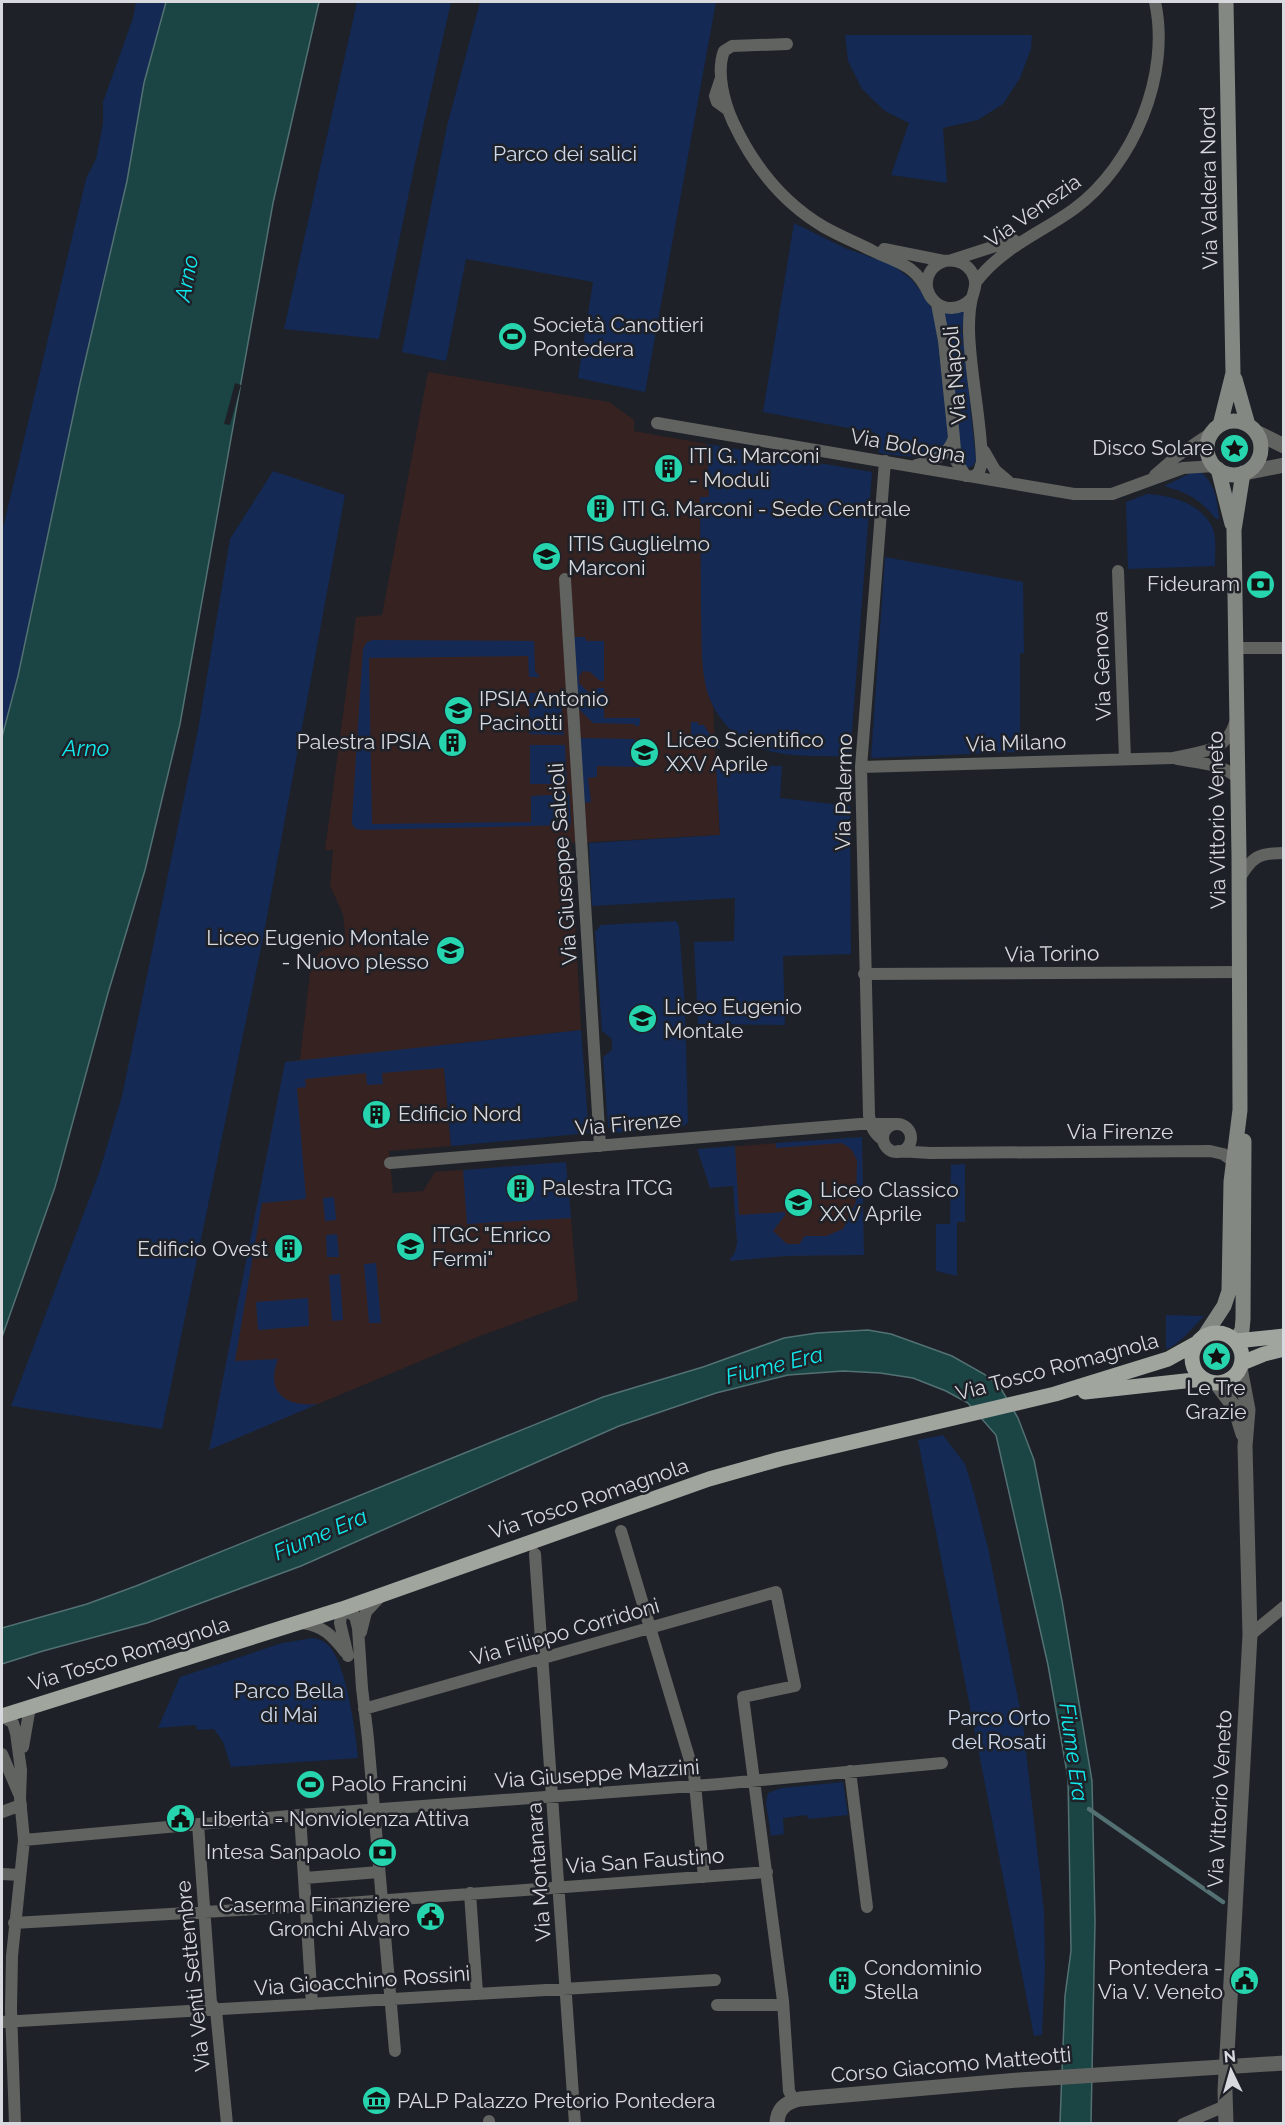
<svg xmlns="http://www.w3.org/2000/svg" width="1285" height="2125" font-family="Raleway,sans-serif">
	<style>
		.education { fill: #362221 }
		.green { fill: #142953 }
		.water { fill: #1b4444; stroke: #537172; stroke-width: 1.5 }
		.pier { fill: #1e2128 }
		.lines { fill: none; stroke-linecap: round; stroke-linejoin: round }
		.stream { stroke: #537172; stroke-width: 4.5 }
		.minor { stroke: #60635f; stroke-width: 12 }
		.tertiary { stroke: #60635f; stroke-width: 15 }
		.secondary { stroke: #848882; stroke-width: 15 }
		.primary { stroke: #a0a59e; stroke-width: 15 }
		.labels { text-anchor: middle; stroke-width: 5; stroke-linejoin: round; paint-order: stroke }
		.park-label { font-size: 21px; fill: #cfdaed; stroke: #1e2128 }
		.street-label { font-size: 21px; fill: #d7d9de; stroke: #1e2128 }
		.poi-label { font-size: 21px; fill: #d7d9de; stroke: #1e2128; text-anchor: start }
		.water-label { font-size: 22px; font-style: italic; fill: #11eaed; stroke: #1e2128 }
	</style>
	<rect width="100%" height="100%" fill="#1e2128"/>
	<path class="education" d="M 428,372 L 609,402 L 634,420 L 634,431 L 707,444 L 709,497 L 700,498 L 702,637 L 710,698 L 713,705 L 720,835 L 571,843 L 581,1030 L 442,1045 L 451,1146 L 389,1151 L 393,1193 L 423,1191 L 435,1172 L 566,1162 L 578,1300 L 480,1336 L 209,1450 L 285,1062 L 300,1060 L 311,964 L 320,952 L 342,939 L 345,934 L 343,914 L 330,886 L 333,850 L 325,850 L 356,617 L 382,615 Z
		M 862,1137 L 864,1255 L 786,1256 L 729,1261 L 735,1252 L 737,1243 L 733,1186 L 710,1188 L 697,1149 Z"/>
	<path class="green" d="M 136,2 L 166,2 L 144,83 L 127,181 L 80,383 L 18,676 L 2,737 L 2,532 L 86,179 L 96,159 L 103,123 L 103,102 L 133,18 Z
		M 357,2 L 451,2 L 415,163 L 379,339 L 284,329 Z
		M 480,2 L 716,2 L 645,392 L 578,378 L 593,282 L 466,259 L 446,361 L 402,352 L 447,126 Z
		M 845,35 L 1032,35 L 1031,49 L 1020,78 L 1003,104 L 978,120 L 943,128 L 947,183 L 891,175 L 909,123 L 885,111 L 862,89 L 848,61 Z
		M 794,223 L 845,248 L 893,265 L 912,280 L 926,298 L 933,311 L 937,331 L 948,434 C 948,467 898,455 879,453 L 875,433 L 763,412 Z
		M 965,308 L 962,330 L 976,460 L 974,465 L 968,468 L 961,463 L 942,310 Z
		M 707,444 L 872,472 L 850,757 C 818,755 780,759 751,744 C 733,736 716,716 709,697 C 700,671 702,639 701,611 C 701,573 700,535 700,497 L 709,497 Z
		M 273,471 L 345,495 L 263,938 L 162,1429 L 11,1406 L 99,1173 L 122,1096 L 198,730 L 230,539 Z
		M 1193,472 L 1201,472 C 1216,485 1217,500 1219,519 L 1216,519 C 1200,499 1188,493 1164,486 Z
		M 1147,494 C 1172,495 1206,505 1214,532 C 1216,542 1215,556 1215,566 L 1128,569 L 1126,502 Z
		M 885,557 L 1023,582 L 1024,653 L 1020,653 L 1020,752 L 871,758 Z
		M 574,637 L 585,637 L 586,641 L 604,641 L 604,681 L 600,681 L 590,672 L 583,671 L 579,676 L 579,683 L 588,692 L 595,692 L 598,688 L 604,688 L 604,718 L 640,718 L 640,724 L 637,727 L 634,724 L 593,723 L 579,709 Z
		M 373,640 L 534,641 L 535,671 L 540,677 L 529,677 L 528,656 L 369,658 L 372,824 L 531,822 L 531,796 L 569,794 L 571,825 L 363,830 L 356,829 L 352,824 L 352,819 L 363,649 L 367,642 Z
		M 529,693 L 560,693 L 564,735 L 529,734 Z
		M 691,722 L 698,722 L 698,725 L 704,725 L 708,732 L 720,742 L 720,748 L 702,748 L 691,735 Z
		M 580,738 L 634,739 L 642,747 L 642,767 L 597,766 L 597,777 L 588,778 L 591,802 L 584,803 Z
		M 530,745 L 565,745 L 567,784 L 530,784 Z
		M 716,764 L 782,766 L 780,798 L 850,806 L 851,954 L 783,956 L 785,1025 L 698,1024 L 694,942 L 734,941 L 735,898 L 592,906 L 589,843 L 720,835 Z
		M 676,921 L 679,926 L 685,1007 L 688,1123 L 682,1127 L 614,1133 L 608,1127 L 603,1057 L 612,1050 L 612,1039 L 602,1031 L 595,932 L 601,925 Z
		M 581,1030 L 589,1133 L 451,1146 L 444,1068 L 382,1073 L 383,1084 L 367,1085 L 366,1073 L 305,1079 L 306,1087 L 297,1088 L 306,1199 L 262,1203 L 235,1361 L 278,1359 C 265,1393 286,1407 318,1404 L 209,1450 L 285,1062 Z
		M 862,1137 L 864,1255 L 786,1256 L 729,1261 L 735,1252 L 737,1243 L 733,1186 L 710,1188 L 697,1149 L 735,1146 L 739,1215 L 785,1212 L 785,1215 L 773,1231 L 787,1244 L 799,1244 L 805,1236 L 826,1236 L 843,1229 L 856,1202 L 857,1160 L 851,1149 L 842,1143 L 776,1148 L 776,1143 Z
		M 566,1162 L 571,1218 L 467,1224 L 463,1170 Z
		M 965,1164 L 965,1222 L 957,1222 L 957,1276 L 936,1271 L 936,1224 L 950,1224 L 951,1165 Z
		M 334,1197 L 336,1220 L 325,1221 L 323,1198 Z
		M 337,1234 L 339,1257 L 327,1257 L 326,1235 Z
		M 376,1263 L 381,1323 L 369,1323 L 364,1264 Z
		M 340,1274 L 343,1320 L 332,1321 L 329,1275 Z
		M 308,1298 L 309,1326 L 258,1330 L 256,1302 Z
		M 1166,1315 L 1204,1316 C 1195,1325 1177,1347 1166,1349 Z
		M 943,1435 L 965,1464 L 974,1493 L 988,1548 L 1023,1724 L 1044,1911 L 1045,1968 L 1042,2035 L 1034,2036 L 918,1440 Z
		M 313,1638 C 319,1639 324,1641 329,1646 C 346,1663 356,1733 358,1758 L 231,1767 L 223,1742 L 214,1729 L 197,1730 L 196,1725 L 158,1728 L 180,1677 L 282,1643 Z
		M 843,1782 L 848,1815 L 808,1819 L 807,1815 L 783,1818 L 784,1834 L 771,1836 L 766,1803 L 768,1793 L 781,1788 Z"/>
	<path class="water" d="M 166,2 L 319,2 L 273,203 L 180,724 L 145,870 L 108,993 L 55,1187 L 2,1337 L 2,737 L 18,676 L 80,383 L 127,181 L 144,83 Z
		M 868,1330 L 891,1334 L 952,1356 L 984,1374 L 1000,1387 L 1018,1418 L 1034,1460 L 1062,1601 L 1092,1781 L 1095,1921 L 1091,2123 L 1060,2123 L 1065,1996 L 1071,1951 L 1068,1778 L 1048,1665 L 996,1435 L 968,1403 L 946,1391 L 913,1378 L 880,1373 L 843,1371 L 788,1375 L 716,1393 L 619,1426 L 301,1566 L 147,1623 L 43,1651 L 2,1664 L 2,1628 L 87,1604 L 136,1586 L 603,1397 L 703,1367 L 784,1338 L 817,1333 Z"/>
	<path class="pier" d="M 235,383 L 241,385 L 230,425 L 224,424 Z"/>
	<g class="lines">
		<path class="stream" d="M 1089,1809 L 1223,1902"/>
		<path class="minor" d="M 787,44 L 732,46 L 724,51 C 716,72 724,102 733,122 C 753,165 783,203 824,227 C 840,236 857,243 873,251 C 900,264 915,264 929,294
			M 721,78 L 715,96 L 717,102 L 728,110
			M 884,249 L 944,261
			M 952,260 L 1014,240
			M 976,282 C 1001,248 1041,233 1074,209 C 1134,165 1171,74 1155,2
			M 971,299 C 946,324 913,292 933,268 C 946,255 968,260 974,277 C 978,287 972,293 971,303 C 969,312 969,321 969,330 C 970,374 981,418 982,462 L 979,472 L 973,477
			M 657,423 L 1074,494 L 1112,494 L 1183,468 L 1215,466
			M 954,439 L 956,461 L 966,476
			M 984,451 L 995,470 L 1008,481
			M 916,465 C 934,461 948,456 954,438 L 944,341 L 937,304
			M 1155,475 L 1177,456 L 1214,431
			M 1118,571 L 1125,759
			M 565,579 L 600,1146
			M 1236,648 L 1284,648
			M 1177,759 C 1196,763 1223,763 1237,778
			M 861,767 L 1173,758 C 1200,751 1225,754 1235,723
			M 1239,879 C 1252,857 1258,853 1284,853
			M 864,974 L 1240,972
			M883 1138a14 14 0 1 1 28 0a14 14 0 1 1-28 0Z
			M 883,1140 C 874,1134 870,1126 869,1115 L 861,767 L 885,461
			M 898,1151 L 930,1153 L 1210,1151 L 1223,1154 L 1233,1161
			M 390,1163 L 860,1124 L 897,1124
			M 621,1531 L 694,1774 L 704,1877
			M 535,1554 L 575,2124
			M 302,1623 C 322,1625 333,1636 345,1652
			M 361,1632 L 366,1612 L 381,1596
			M 1250,1635 L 1284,1607
			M 348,1656 L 340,1623 L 342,1609 L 355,1616 L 358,1628 L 362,1688 L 368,1739 L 395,2051
			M 364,1709 L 776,1592 L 795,1686 L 743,1697 L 783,2001 L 789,2091 L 794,2101
			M 2,1716 L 13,1723 L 16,1733 L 21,1770 L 20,1798 L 24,1840 L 12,1956 L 11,2009 L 15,2124
			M 23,1747 L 30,1707
			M 2,1754 L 19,1794
			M 850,1771 L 867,1907
			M 2,1812 L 21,1805
			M 300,1815 L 312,2004
			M 198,1824 L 211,2003 L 216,2010 L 227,2124
			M 24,1840 L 300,1815 L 720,1784 L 942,1763
			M 2,1874 L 20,1875
			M 305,1878 L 379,1872
			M 470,1893 L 477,1993
			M 14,1923 L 307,1906 L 767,1872
			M 717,2005 L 783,2005
			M 2,2022 L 715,1980
			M 489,2121 L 489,2124
			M 1183,2124 L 1225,2106"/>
		<path class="tertiary" d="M 1256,432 L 1284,446
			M 1245,473 L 1284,465
			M 1216,1383 L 1235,1408 L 1243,1434
			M 777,2124 C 777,2109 786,2102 800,2099 L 1019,2080 L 1284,2063
			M 1226,2124 L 1225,2091 L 1250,1635 L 1245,1446 L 1248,1410 L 1240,1368"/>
		<path class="secondary" d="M 1235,379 L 1248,425
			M1207 448a27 27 0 1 1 54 0a27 27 0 1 1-54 0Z
			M 1220,425 L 1233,373 L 1226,2
			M 1218,469 L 1232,524
			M 1205,1335 L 1224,1306 L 1229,1291 L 1231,1182 L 1240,1110 L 1239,857 L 1234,530 L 1243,473
			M 1236,1340 L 1242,1330 L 1243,1319 L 1244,1141"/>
		<path class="primary" d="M1192 1358a25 25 0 1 1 50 0a25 25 0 1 1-50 0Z
			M 1236,1341 L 1284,1336
			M 1242,1363 L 1264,1354 L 1284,1349
			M 1085,1392 L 1203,1379
			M 2,1716 L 342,1609 L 709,1479 L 780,1459 L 1055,1394 L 1168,1359 L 1195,1344"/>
	</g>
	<defs>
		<symbol id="stadium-disc" viewBox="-11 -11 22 22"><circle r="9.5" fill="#26d5ae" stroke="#1e2128"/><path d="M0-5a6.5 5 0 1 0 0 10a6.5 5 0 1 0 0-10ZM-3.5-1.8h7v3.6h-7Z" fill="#111"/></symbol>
		<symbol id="sight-disc" viewBox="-11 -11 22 22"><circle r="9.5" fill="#26d5ae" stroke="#1e2128"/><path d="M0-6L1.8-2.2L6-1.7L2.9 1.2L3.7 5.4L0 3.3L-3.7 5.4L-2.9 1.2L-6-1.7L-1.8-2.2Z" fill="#111"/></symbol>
		<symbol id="building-disc" viewBox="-11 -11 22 22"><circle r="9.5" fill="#26d5ae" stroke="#1e2128"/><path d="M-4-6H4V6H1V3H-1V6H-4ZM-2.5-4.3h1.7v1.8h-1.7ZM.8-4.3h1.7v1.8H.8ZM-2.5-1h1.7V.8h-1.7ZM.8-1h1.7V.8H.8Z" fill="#111"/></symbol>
		<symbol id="school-disc" viewBox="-11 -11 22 22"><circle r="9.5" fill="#26d5ae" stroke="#1e2128"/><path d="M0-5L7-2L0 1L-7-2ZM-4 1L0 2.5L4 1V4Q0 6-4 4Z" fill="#111"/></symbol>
		<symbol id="bank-disc" viewBox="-11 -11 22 22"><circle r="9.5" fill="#26d5ae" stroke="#1e2128"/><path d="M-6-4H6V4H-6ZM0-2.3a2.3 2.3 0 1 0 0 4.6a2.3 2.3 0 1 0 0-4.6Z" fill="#111"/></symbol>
		<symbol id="civic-disc" viewBox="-11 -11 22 22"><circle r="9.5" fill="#26d5ae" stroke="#1e2128"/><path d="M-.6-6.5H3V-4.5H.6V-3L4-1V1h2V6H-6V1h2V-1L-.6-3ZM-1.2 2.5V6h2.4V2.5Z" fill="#111"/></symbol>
		<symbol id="museum-disc" viewBox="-11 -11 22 22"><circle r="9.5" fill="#26d5ae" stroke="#1e2128"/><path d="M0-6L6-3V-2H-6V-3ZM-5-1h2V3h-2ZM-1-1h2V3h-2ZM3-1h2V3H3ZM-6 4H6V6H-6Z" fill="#111"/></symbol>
	</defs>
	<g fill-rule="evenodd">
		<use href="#stadium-disc" x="496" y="320" width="33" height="33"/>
		<use href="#sight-disc" x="1218" y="432" width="33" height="33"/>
		<use href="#building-disc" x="652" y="452" width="33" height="33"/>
		<use href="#building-disc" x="584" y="492" width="33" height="33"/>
		<use href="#school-disc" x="530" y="540" width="33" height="33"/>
		<use href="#bank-disc" x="1244" y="568" width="33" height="33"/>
		<use href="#school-disc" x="442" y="694" width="33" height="33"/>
		<use href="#building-disc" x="436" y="726" width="33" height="33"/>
		<use href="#school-disc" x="628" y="736" width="33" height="33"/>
		<use href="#school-disc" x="434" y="934" width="33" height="33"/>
		<use href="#school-disc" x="626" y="1002" width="33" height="33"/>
		<use href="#building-disc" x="360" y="1098" width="33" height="33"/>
		<use href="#building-disc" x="504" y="1172" width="33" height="33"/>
		<use href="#school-disc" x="782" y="1186" width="33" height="33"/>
		<use href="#school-disc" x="394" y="1230" width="33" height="33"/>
		<use href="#building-disc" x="272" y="1232" width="33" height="33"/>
		<use href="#sight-disc" x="1200" y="1340" width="33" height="33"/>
		<use href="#stadium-disc" x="294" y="1768" width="33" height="33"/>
		<use href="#civic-disc" x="164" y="1802" width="33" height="33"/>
		<use href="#bank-disc" x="366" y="1836" width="33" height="33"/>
		<use href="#civic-disc" x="414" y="1900" width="33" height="33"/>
		<use href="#building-disc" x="826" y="1964" width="33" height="33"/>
		<use href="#civic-disc" x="1228" y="1964" width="33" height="33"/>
		<use href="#museum-disc" x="360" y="2084" width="33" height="33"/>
	</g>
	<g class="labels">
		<g class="park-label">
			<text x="565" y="161">Parco dei salici</text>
			<text x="289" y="1698">Parco Bella<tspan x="289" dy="24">di Mai</tspan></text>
			<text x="999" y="1725">Parco Orto<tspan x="999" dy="24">del Rosati</tspan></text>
		</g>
		<g class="street-label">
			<text transform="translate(1209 188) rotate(-91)" y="7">Via Valdera Nord</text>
			<text transform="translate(1033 211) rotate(-35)" y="7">Via Venezia</text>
			<text transform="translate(955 375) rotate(-95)" y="7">Via Napoli</text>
			<text transform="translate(908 446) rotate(10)" y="7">Via Bologna</text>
			<text transform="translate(1102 666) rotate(-92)" y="7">Via Genova</text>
			<text transform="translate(1016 743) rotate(-2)" y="7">Via Milano</text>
			<text transform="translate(844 792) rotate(-89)" y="7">Via Palermo</text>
			<text transform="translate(1217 820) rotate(-91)" y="7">Via Vittorio Veneto</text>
			<text transform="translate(563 864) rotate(-94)" y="7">Via Giuseppe Salcioli</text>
			<text transform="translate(1052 954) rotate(-1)" y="7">Via Torino</text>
			<text transform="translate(628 1124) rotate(-5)" y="7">Via Firenze</text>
			<text x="1120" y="1139">Via Firenze</text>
			<text transform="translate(1057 1367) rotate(-15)" y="7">Via Tosco Romagnola</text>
			<text transform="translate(589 1499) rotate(-19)" y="7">Via Tosco Romagnola</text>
			<text transform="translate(565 1632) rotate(-16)" y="7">Via Filippo Corridoni</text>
			<text transform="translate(129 1654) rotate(-17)" y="7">Via Tosco Romagnola</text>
			<text transform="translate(597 1774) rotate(-4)" y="7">Via Giuseppe Mazzini</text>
			<text transform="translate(1220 1799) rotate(-87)" y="7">Via Vittorio Veneto</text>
			<text transform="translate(645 1861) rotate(-4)" y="7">Via San Faustino</text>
			<text transform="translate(539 1872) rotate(-94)" y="7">Via Montanara</text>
			<text transform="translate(193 1976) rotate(-96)" y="7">Via Venti Settembre</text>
			<text transform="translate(362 1981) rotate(-4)" y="7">Via Gioacchino Rossini</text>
			<text transform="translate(951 2065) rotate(-5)" y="7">Corso Giacomo Matteotti</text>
		</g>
		<g class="poi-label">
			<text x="533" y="332">Società Canottieri<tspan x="533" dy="24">Pontedera</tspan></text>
			<text x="1213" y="455" text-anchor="end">Disco Solare</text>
			<text x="689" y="463">ITI G. Marconi<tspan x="689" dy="24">- Moduli</tspan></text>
			<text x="622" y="516">ITI G. Marconi - Sede Centrale</text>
			<text x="568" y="551">ITIS Guglielmo<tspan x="568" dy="24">Marconi</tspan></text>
			<text x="1240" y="591" text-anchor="end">Fideuram</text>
			<text x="479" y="706">IPSIA Antonio<tspan x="479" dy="24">Pacinotti</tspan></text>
			<text x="666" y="747">Liceo Scientifico<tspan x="666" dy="24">XXV Aprile</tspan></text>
			<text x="431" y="749" text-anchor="end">Palestra IPSIA</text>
			<text x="429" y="945" text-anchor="end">Liceo Eugenio Montale<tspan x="429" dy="24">- Nuovo plesso</tspan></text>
			<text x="664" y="1014">Liceo Eugenio<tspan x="664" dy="24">Montale</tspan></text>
			<text x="398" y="1121">Edificio Nord</text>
			<text x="542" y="1195">Palestra ITCG</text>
			<text x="820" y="1197">Liceo Classico<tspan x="820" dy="24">XXV Aprile</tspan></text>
			<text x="432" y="1242">ITGC "Enrico<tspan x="432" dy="24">Fermi"</tspan></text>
			<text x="268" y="1256" text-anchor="end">Edificio Ovest</text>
			<text x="1216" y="1395" text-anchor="middle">Le Tre<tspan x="1216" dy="24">Grazie</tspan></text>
			<text x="331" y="1791">Paolo Francini</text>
			<text x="201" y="1826">Libertà = Nonviolenza Attiva</text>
			<text x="361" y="1859" text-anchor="end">Intesa Sanpaolo</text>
			<text x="410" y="1912" text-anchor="end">Caserma Finanziere<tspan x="410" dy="24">Gronchi Alvaro</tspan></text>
			<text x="864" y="1975">Condominio<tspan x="864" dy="24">Stella</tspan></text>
			<text x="1223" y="1975" text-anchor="end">Pontedera -<tspan x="1223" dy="24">Via V. Veneto</tspan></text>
			<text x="397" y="2108">PALP Palazzo Pretorio Pontedera</text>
		</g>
		<g class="water-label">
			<text transform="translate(186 278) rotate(-79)" y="8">Arno</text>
			<text x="86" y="756">Arno</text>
			<text transform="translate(774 1365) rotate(-14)" y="8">Fiume Era</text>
			<text transform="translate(320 1534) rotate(-23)" y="8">Fiume Era</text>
			<text transform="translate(1074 1752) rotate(82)" y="8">Fiume Era</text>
		</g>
	</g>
	<rect width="1285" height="2125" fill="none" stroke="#d7d9de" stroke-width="6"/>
	<g transform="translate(1231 2071) rotate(355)" stroke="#1e2128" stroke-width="4.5" paint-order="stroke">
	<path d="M0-4.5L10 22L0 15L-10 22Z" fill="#d7d9de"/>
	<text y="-9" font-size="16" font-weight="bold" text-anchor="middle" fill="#d7d9de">N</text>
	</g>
</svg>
